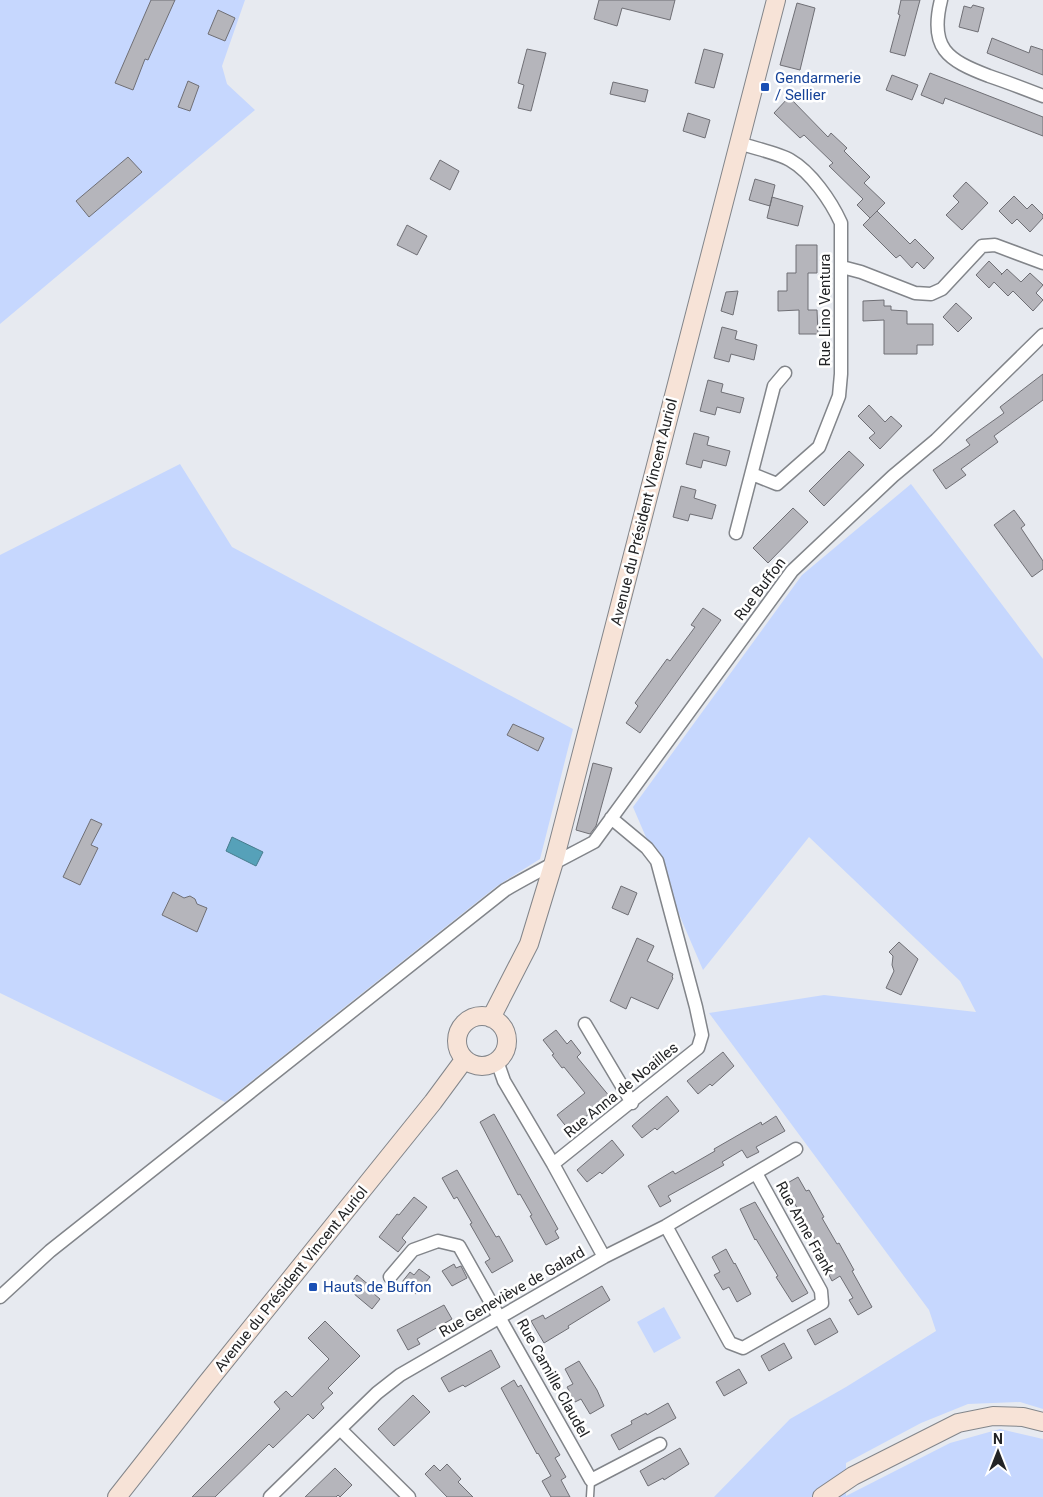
<svg xmlns="http://www.w3.org/2000/svg" width="1043" height="1497" font-family="Roboto,sans-serif">
	<style>
		.green { fill: #c6d7fe }
		.water { fill: #56a1b9; stroke: #477c8d }
		.building { fill: #b5b5bb; stroke: #6f6f75 }
		.lines { fill: none; stroke-linecap: round; stroke-linejoin: round }
		.service-casing { stroke: #82858a; stroke-width: 9 }
		.minor-casing { stroke: #82858a; stroke-width: 15 }
		.secondary-casing { stroke: #82858a; stroke-width: 20 }
		.service { stroke: #fff; stroke-width: 6 }
		.minor { stroke: #fff; stroke-width: 12 }
		.secondary { stroke: #f7e3d7; stroke-width: 18 }
		.transit-dot { fill: #1a4fb4; stroke: #fff; stroke-width: 2 }
		.labels { text-anchor: middle; stroke-width: 5; stroke-linejoin: round; paint-order: stroke }
		.transit-label { font-size: 15px; fill: #164399; stroke: #fff; text-anchor: start }
		.street-label { font-size: 15px; fill: #232426; stroke: #fff }
	</style>
	<rect width="100%" height="100%" fill="#e7eaf0"/>
	<path class="green" d="M 0,0 L 245,0 L 222,66 L 227,84 L 255,110 L 0,324 Z
		M 180,464 L 232,547 L 573,729 L 540,859 L 497,886 L 225,1102 L 0,993 L 0,555 Z
		M 911,484 L 1043,659 L 1043,1409 L 1020,1402 L 968,1404 L 921,1423 L 846,1463 L 846,1496 L 950,1443 L 1000,1429 L 1043,1439 L 1043,1497 L 714,1497 L 790,1419 L 846,1387 L 936,1331 L 929,1310 L 709,1013 L 824,995 L 976,1012 L 960,981 L 809,837 L 703,970 L 633,807 L 802,575 Z
		M 664,1307 L 681,1338 L 654,1353 L 637,1322 Z"/>
	<path class="water" d="M 232,837 L 263,852 L 256,866 L 226,851 Z"/>
	<path class="building" d="M 151,0 L 175,0 L 148,60 L 145,59 L 133,90 L 115,83 Z
		M 599,0 L 675,0 L 670,20 L 622,8 L 617,26 L 594,19 Z
		M 901,0 L 920,0 L 905,56 L 890,52 L 900,15 L 898,14 Z
		M 797,3 L 815,8 L 800,70 L 780,65 Z
		M 973,5 L 984,8 L 978,32 L 959,27 L 964,6 L 971,8 Z
		M 218,10 L 235,18 L 225,41 L 208,34 Z
		M 992,38 L 1029,53 L 1031,46 L 1043,50 L 1043,75 L 987,53 Z
		M 527,49 L 546,53 L 531,111 L 518,108 L 524,85 L 518,83 Z
		M 704,49 L 723,54 L 714,88 L 695,83 Z
		M 930,73 L 1043,117 L 1043,136 L 945,98 L 943,104 L 921,95 Z
		M 892,75 L 918,85 L 912,100 L 886,90 Z
		M 188,81 L 199,86 L 190,111 L 178,107 Z
		M 613,82 L 648,90 L 645,102 L 610,94 Z
		M 789,97 L 828,137 L 831,133 L 847,148 L 844,151 L 870,177 L 864,183 L 885,203 L 870,218 L 857,205 L 863,199 L 829,166 L 833,163 L 804,135 L 800,138 L 774,113 Z
		M 688,113 L 710,120 L 705,138 L 683,131 Z
		M 128,157 L 142,172 L 89,217 L 76,201 Z
		M 440,160 L 459,171 L 450,190 L 430,179 Z
		M 755,179 L 775,185 L 770,206 L 749,200 Z
		M 966,182 L 988,203 L 962,230 L 946,215 L 959,202 L 953,196 Z
		M 1014,196 L 1027,209 L 1032,204 L 1043,215 L 1043,218 L 1030,232 L 1017,219 L 1012,224 L 999,211 Z
		M 772,197 L 803,206 L 798,226 L 767,218 Z
		M 877,211 L 910,244 L 915,239 L 934,258 L 924,269 L 917,262 L 912,268 L 900,255 L 896,258 L 863,225 Z
		M 407,225 L 427,236 L 417,255 L 397,245 Z
		M 796,245 L 817,245 L 817,273 L 808,273 L 808,310 L 817,310 L 818,334 L 799,334 L 799,310 L 778,311 L 778,291 L 787,291 L 787,273 L 796,273 Z
		M 989,261 L 1002,274 L 1001,275 L 1007,269 L 1021,282 L 1030,273 L 1043,285 L 1036,293 L 1043,300 L 1033,311 L 1013,291 L 1008,296 L 994,282 L 989,288 L 976,275 Z
		M 738,291 L 733,315 L 721,311 L 726,292 Z
		M 884,300 L 884,306 L 891,306 L 891,310 L 907,311 L 907,324 L 933,324 L 933,345 L 917,345 L 917,354 L 884,354 L 884,320 L 863,321 L 863,301 Z
		M 956,303 L 972,318 L 958,332 L 943,317 Z
		M 722,327 L 737,331 L 735,339 L 757,345 L 754,360 L 731,354 L 729,362 L 714,358 Z
		M 1043,374 L 1043,400 L 994,436 L 998,442 L 961,469 L 966,475 L 946,489 L 933,470 L 970,445 L 966,440 L 1004,413 L 1000,407 Z
		M 708,380 L 723,384 L 721,392 L 744,398 L 740,413 L 717,407 L 715,415 L 700,411 Z
		M 869,405 L 885,422 L 891,416 L 902,426 L 880,449 L 869,438 L 875,433 L 858,416 Z
		M 694,433 L 709,437 L 707,445 L 730,451 L 726,466 L 703,460 L 701,468 L 686,464 Z
		M 849,451 L 864,465 L 824,506 L 809,491 Z
		M 681,486 L 696,490 L 694,498 L 716,505 L 712,519 L 690,514 L 688,521 L 673,517 Z
		M 793,508 L 808,522 L 768,563 L 753,548 Z
		M 1014,510 L 1025,525 L 1021,528 L 1043,561 L 1043,569 L 1032,577 L 994,525 Z
		M 703,608 L 721,620 L 640,733 L 626,723 L 638,706 L 635,703 L 667,659 L 670,661 L 695,627 L 691,625 Z
		M 513,724 L 544,738 L 538,751 L 507,735 Z
		M 593,763 L 612,768 L 596,826 L 590,834 L 576,830 Z
		M 91,819 L 102,824 L 91,845 L 98,848 L 80,885 L 63,877 Z
		M 621,886 L 637,893 L 628,915 L 612,908 Z
		M 173,892 L 184,898 L 190,896 L 195,899 L 197,904 L 207,908 L 197,932 L 162,915 Z
		M 637,938 L 654,946 L 647,961 L 673,974 L 672,977 L 673,978 L 658,1009 L 631,997 L 626,1009 L 610,1001 Z
		M 899,942 L 918,959 L 901,995 L 886,988 L 894,971 L 892,965 L 893,956 L 889,952 Z
		M 556,1030 L 567,1044 L 571,1040 L 581,1053 L 577,1057 L 610,1097 L 579,1122 L 582,1126 L 572,1134 L 557,1115 L 585,1093 L 564,1067 L 562,1068 L 552,1055 L 554,1054 L 543,1040 Z
		M 723,1052 L 734,1066 L 712,1086 L 710,1084 L 698,1094 L 687,1081 Z
		M 667,1096 L 679,1111 L 657,1130 L 655,1128 L 642,1138 L 632,1126 Z
		M 494,1114 L 558,1229 L 555,1231 L 559,1238 L 546,1245 L 530,1216 L 532,1215 L 520,1194 L 518,1195 L 480,1122 Z
		M 776,1116 L 785,1131 L 756,1147 L 759,1152 L 747,1158 L 742,1150 L 722,1162 L 724,1165 L 668,1196 L 671,1201 L 660,1207 L 648,1186 L 673,1171 L 675,1174 L 689,1166 L 715,1151 L 714,1149 L 761,1122 L 762,1125 Z
		M 612,1140 L 624,1155 L 602,1174 L 600,1172 L 587,1182 L 577,1170 Z
		M 457,1170 L 496,1237 L 499,1236 L 513,1261 L 492,1273 L 485,1262 L 490,1259 L 470,1224 L 472,1223 L 457,1197 L 454,1199 L 442,1178 Z
		M 798,1177 L 806,1191 L 809,1190 L 824,1217 L 822,1218 L 837,1244 L 839,1243 L 854,1270 L 852,1271 L 872,1307 L 858,1315 L 849,1300 L 853,1298 L 840,1276 L 832,1281 L 826,1269 L 830,1267 L 807,1225 L 802,1227 L 796,1216 L 800,1213 L 784,1185 Z
		M 414,1197 L 427,1207 L 402,1238 L 406,1242 L 398,1252 L 379,1237 L 397,1214 L 399,1215 Z
		M 755,1202 L 808,1293 L 792,1302 L 776,1277 L 778,1276 L 756,1239 L 755,1240 L 740,1209 Z
		M 726,1249 L 734,1264 L 735,1263 L 751,1294 L 737,1302 L 729,1287 L 723,1290 L 714,1275 L 720,1272 L 712,1257 Z
		M 454,1264 L 456,1268 L 461,1266 L 467,1278 L 452,1286 L 442,1271 Z
		M 419,1269 L 430,1277 L 416,1294 L 402,1282 L 410,1272 L 414,1275 Z
		M 357,1275 L 376,1291 L 374,1294 L 380,1299 L 372,1309 L 347,1288 Z
		M 602,1286 L 610,1300 L 568,1326 L 569,1328 L 544,1343 L 531,1321 L 543,1315 L 545,1319 Z
		M 444,1305 L 452,1319 L 417,1339 L 420,1344 L 408,1350 L 397,1330 Z
		M 830,1318 L 838,1332 L 815,1345 L 807,1330 Z
		M 325,1321 L 360,1356 L 328,1388 L 333,1393 L 321,1404 L 324,1408 L 313,1419 L 308,1414 L 273,1448 L 269,1444 L 215,1497 L 192,1497 L 280,1409 L 274,1402 L 286,1391 L 292,1397 L 329,1359 L 308,1338 Z
		M 784,1343 L 792,1358 L 769,1371 L 761,1356 Z
		M 491,1350 L 500,1367 L 465,1387 L 463,1385 L 449,1392 L 441,1378 Z
		M 579,1361 L 597,1390 L 604,1406 L 590,1414 L 581,1399 L 575,1402 L 567,1387 L 573,1384 L 565,1369 Z
		M 739,1369 L 747,1383 L 724,1396 L 716,1382 Z
		M 514,1380 L 518,1387 L 521,1385 L 560,1455 L 555,1458 L 566,1477 L 561,1480 L 570,1497 L 551,1497 L 542,1481 L 551,1476 L 538,1453 L 537,1454 L 501,1388 Z
		M 413,1395 L 430,1412 L 394,1446 L 378,1429 Z
		M 668,1403 L 676,1418 L 619,1450 L 611,1435 L 632,1424 L 631,1421 L 646,1413 L 647,1415 Z
		M 680,1448 L 689,1464 L 664,1480 L 663,1478 L 648,1486 L 640,1471 Z
		M 447,1464 L 461,1479 L 458,1482 L 473,1497 L 447,1497 L 425,1474 L 434,1465 L 440,1471 Z
		M 335,1468 L 352,1485 L 340,1497 L 338,1495 L 336,1497 L 305,1497 Z"/>
	<g class="lines">
		<defs>
			<path id="service" d="M 590,1497 L 591,1480"/>
			<path id="minor" d="M 941,0 C 929,48 947,60 989,76 C 1007,82 1025,89 1043,96
				M 739,143 C 753,148 778,153 790,160 C 811,172 831,201 841,223 L 841,374 L 839,396 L 819,447 L 777,484 L 752,474
				M 842,267 L 861,272 L 915,293 L 931,294 L 942,289 L 982,246 L 995,245 L 1043,263
				M 736,533 L 774,386 L 785,373
				M 585,1024 L 632,1103
				M 497,1061 L 504,1081 L 553,1164 L 604,1257
				M 553,1164 L 698,1048 L 702,1035 L 696,1007 L 657,861 L 647,848 L 611,818
				M 666,1226 L 730,1343 L 743,1348 L 822,1303 L 821,1291 L 756,1173
				M 390,1277 L 413,1250 L 438,1241 L 459,1246 L 591,1480 L 660,1444
				M 0,1297 L 50,1251 L 505,890 C 534,873 564,858 594,842 L 792,571 L 893,476 L 936,440 L 1043,335
				M 340,1429 L 409,1497
				M 270,1497 L 377,1393 L 400,1375 L 604,1257 L 666,1226 L 796,1149"/>
			<path id="secondary" d="M457 1041a25 25 0 1 1 50 0a25 25 0 1 1-50 0Z
				M 491,1018 L 529,944 L 553,865 L 776,0
				M 117,1497 L 206,1384 L 433,1102 L 464,1060
				M 822,1497 L 853,1476 L 958,1423 L 993,1416 L 1023,1417 L 1043,1422"/>
		</defs>
		<use href="#service" class="service-casing"/>
		<use href="#minor" class="minor-casing"/>
		<use href="#secondary" class="secondary-casing"/>
		<use href="#service" class="service"/>
		<use href="#minor" class="minor"/>
		<use href="#secondary" class="secondary"/>
	</g>
	<g class="transit-dot">
		<rect x="760" y="82" width="10" height="10" rx="2.5"/>
		<rect x="308" y="1282" width="10" height="10" rx="2.5"/>
	</g>
	<g class="labels">
		<g class="transit-label">
			<text x="775" y="83">Gendarmerie<tspan x="775" dy="17">/ Sellier</tspan></text>
			<text x="323" y="1292">Hauts de Buffon</text>
		</g>
		<g class="street-label">
			<text transform="translate(825 310) rotate(-90)" y="5">Rue Lino Ventura</text>
			<text transform="translate(644 512) rotate(-76)" y="5">Avenue du Président Vincent Auriol</text>
			<text transform="translate(760 589) rotate(-53)" y="5">Rue Buffon</text>
			<text transform="translate(621 1090) rotate(-39)" y="5">Rue Anna de Noailles</text>
			<text transform="translate(805 1228) rotate(61)" y="5">Rue Anne Frank</text>
			<text transform="translate(291 1279) rotate(-51)" y="5">Avenue du Président Vincent Auriol</text>
			<text transform="translate(512 1292) rotate(-30)" y="5">Rue Geneviève de Galard</text>
			<text transform="translate(553 1378) rotate(61)" y="5">Rue Camille Claudel</text>
		</g>
	</g>
	<g transform="translate(998 1452)" stroke="#ffffff" stroke-width="4" paint-order="stroke">
	<path d="M0-4L9 19L0 12L-9 19Z" fill="#232426"/>
	<text y="-8" font-size="14" font-weight="bold" text-anchor="middle" fill="#232426">N</text>
	</g>
</svg>
